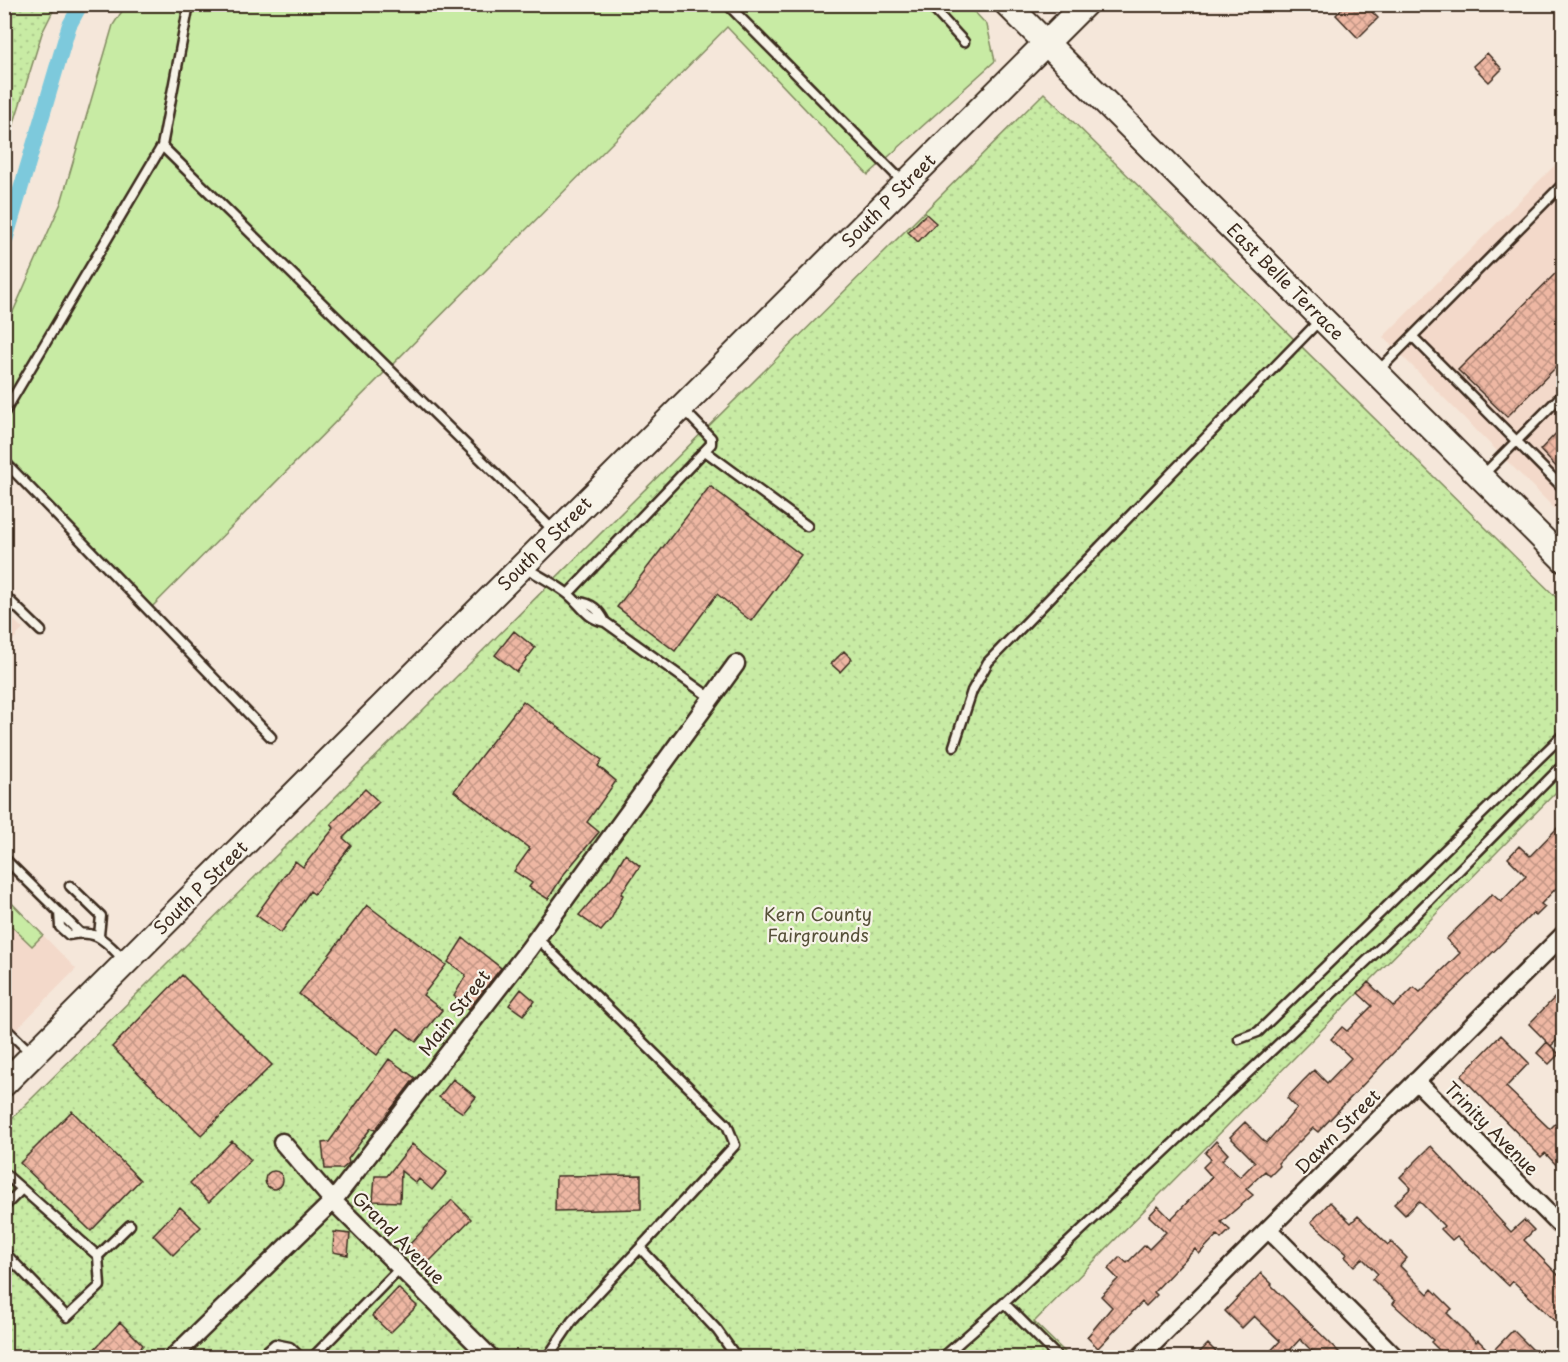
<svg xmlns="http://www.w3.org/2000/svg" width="1568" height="1362" font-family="'Playpen Sans',sans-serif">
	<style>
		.built { fill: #f3d9ca }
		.green { fill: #c8eba4; stroke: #828a61; stroke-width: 1.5 }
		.park { fill: url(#park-dots); stroke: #828a61; stroke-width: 1.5 }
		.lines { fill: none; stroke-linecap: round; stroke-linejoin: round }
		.canal { stroke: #7dc9dc; stroke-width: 15 }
		.building { fill: url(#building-cross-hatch); stroke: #3b2a1e; stroke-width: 1.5 }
		.lane-casing { stroke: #3b2a1e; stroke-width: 13 }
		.street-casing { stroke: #3b2a1e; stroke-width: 21 }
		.secondary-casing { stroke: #3b2a1e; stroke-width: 28 }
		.lane { stroke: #f7f3e8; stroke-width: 8 }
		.street { stroke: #f7f3e8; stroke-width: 16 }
		.secondary { stroke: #f7f3e8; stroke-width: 24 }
		.labels { text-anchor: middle; stroke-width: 4.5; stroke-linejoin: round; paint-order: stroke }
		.street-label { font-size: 18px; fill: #3b2a1e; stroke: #f7f3e8 }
		.park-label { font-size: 18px; fill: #575139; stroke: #f7f3e8 }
	</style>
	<defs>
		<pattern id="park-dots" width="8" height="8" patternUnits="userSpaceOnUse" patternTransform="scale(1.5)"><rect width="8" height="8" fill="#c8eba4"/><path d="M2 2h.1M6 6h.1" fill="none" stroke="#adca8d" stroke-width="1.8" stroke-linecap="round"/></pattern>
		<pattern id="building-cross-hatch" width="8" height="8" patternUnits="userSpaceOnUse" patternTransform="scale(1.5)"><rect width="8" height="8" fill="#eeb7a3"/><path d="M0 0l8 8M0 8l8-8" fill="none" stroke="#c29584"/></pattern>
	</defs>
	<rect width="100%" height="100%" fill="#f5e7da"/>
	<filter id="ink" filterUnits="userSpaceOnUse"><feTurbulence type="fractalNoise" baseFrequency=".0167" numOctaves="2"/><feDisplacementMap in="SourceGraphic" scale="12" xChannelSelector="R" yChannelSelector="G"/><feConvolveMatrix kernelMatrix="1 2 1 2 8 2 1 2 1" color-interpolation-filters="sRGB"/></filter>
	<g filter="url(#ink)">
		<path class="built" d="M 1563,157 L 1563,517 L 1383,337 Z
			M 5,611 L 23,629 L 5,648 L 5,610 Z
			M 5,896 L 76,969 L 5,1041 Z"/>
		<path class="green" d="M 967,4 L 987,25 L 995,61 L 868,175 L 727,27 L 145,614 L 5,470 L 5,330 L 61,203 L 113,25 L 126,5 Z
			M 5,896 L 43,935 L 32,946 L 5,920 Z"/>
		<path class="park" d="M 5,4 L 56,5 L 42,33 L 5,152 Z
			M 1044,93 L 1563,604 L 1563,785 L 1034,1322 L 1070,1357 L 5,1358 L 5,1125 Z"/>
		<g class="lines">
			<path class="canal" d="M 4,245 L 69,26 L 81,4"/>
		</g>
		<path class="building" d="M 1346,4 L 1364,4 L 1378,18 L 1358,38 L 1336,15 Z
			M 1487,53 L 1502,69 L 1489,82 L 1473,66 Z
			M 926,214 L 936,223 L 918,242 L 908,232 Z
			M 1563,266 L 1563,360 L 1507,417 L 1458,370 Z
			M 1563,426 L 1563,474 L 1540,450 Z
			M 710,486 L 801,555 L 751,621 L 717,594 L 675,651 L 617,607 Z
			M 514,631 L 535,648 L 517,672 L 495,655 Z
			M 844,651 L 852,659 L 840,672 L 831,664 Z
			M 523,701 L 602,760 L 598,766 L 616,781 L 587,822 L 599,832 L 564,874 L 548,899 L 529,887 L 532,883 L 514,871 L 530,849 L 454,791 Z
			M 365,789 L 379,802 L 343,838 L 351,845 L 314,894 L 310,891 L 281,933 L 256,915 L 295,861 L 303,867 L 334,828 L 331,824 Z
			M 1563,822 L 1563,881 L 1541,904 L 1545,907 L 1536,916 L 1533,913 L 1439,1005 L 1318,1132 L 1313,1128 L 1278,1163 L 1280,1166 L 1270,1176 L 1265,1171 L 1246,1189 L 1253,1195 L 1221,1222 L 1230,1230 L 1221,1239 L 1217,1235 L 1199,1254 L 1195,1249 L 1154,1292 L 1157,1295 L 1146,1306 L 1142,1302 L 1098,1348 L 1087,1337 L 1112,1307 L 1101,1296 L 1118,1279 L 1108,1269 L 1120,1257 L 1127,1263 L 1145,1245 L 1149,1249 L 1166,1232 L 1149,1216 L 1158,1206 L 1171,1219 L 1212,1177 L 1203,1167 L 1211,1159 L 1205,1153 L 1216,1141 L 1228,1154 L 1222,1160 L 1240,1177 L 1255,1162 L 1230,1137 L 1245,1122 L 1266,1143 L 1297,1108 L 1287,1098 L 1302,1082 L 1314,1070 L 1327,1083 L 1351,1058 L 1331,1039 L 1342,1027 L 1347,1031 L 1372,1006 L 1358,993 L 1368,982 L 1394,1007 L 1414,987 L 1420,992 L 1460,953 L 1446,939 L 1492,894 L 1501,902 L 1526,876 L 1508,858 L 1519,846 L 1530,856 Z
			M 625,854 L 640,866 L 621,894 L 623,895 L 611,919 L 601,931 L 579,915 L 611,878 Z
			M 367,905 L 446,965 L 423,995 L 442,1010 L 416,1042 L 398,1028 L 377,1055 L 299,994 Z
			M 463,938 L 501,968 L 469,1009 L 454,996 L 466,975 L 448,962 Z
			M 182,975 L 272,1065 L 201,1135 L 112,1047 Z
			M 521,989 L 535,1001 L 523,1015 L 509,1005 Z
			M 1563,989 L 1563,1034 L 1551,1046 L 1529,1024 Z
			M 1501,1035 L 1529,1063 L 1506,1087 L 1550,1129 L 1563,1116 L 1563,1172 L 1545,1153 L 1541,1157 L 1461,1076 Z
			M 1547,1042 L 1559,1054 L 1549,1064 L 1537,1053 Z
			M 389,1059 L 415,1078 L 375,1130 L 371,1128 L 348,1159 L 349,1163 L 342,1169 L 325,1169 L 322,1143 L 329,1142 Z
			M 453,1079 L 476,1097 L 463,1113 L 439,1097 Z
			M 72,1111 L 140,1180 L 91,1231 L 20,1163 Z
			M 232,1141 L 251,1160 L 209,1202 L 190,1183 Z
			M 412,1144 L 447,1172 L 432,1190 L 419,1179 L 416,1183 L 401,1171 L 400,1202 L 373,1201 L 375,1176 L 387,1176 Z
			M 1431,1146 L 1511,1232 L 1524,1220 L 1534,1230 L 1524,1240 L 1563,1280 L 1563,1329 L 1513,1281 L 1509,1286 L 1457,1236 L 1452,1240 L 1441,1229 L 1444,1226 L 1419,1201 L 1405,1215 L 1394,1204 L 1411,1188 L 1400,1177 Z
			M265 1180a9 9 0 1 1 18 0a9 9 0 1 1-18 0Z
			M 641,1175 L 641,1209 L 555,1211 L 556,1176 Z
			M 452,1200 L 471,1219 L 424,1267 L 406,1248 Z
			M 1330,1202 L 1351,1223 L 1358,1216 L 1388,1245 L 1391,1242 L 1407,1258 L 1400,1266 L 1428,1294 L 1432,1289 L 1452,1309 L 1447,1313 L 1476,1342 L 1478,1340 L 1491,1353 L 1513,1330 L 1541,1358 L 1447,1358 L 1431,1342 L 1433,1340 L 1393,1304 L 1395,1301 L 1372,1279 L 1378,1274 L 1362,1258 L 1354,1266 L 1345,1257 L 1347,1254 L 1311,1222 Z
			M 180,1207 L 201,1227 L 173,1255 L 153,1235 Z
			M 334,1232 L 350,1234 L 348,1255 L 333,1252 Z
			M 1261,1273 L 1272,1284 L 1271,1285 L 1345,1358 L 1319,1358 L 1300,1339 L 1283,1358 L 1264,1358 L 1280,1341 L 1254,1316 L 1242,1328 L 1225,1311 Z
			M 398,1288 L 417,1306 L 390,1333 L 372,1316 Z
			M 120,1322 L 143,1345 L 131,1358 L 86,1358 Z
			M 1208,1344 L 1216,1352 L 1210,1358 L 1194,1358 Z"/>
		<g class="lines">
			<defs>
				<path id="lane" d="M 727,4 L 903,182
					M 929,4 L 964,42
					M 162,146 L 189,4
					M 1413,337 L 1564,489
					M 1379,370 L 1564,183
					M 4,413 L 162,146 L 554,531
					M 705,451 L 807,526
					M 4,461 L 271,737
					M 1483,475 L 1564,393
					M 526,568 C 540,576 555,584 568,594 C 582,605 585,618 605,622 L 711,698
					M 568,594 L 711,444 L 711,438 L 682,408
					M 4,595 L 41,631
					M 578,602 C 592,603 599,610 605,622
					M 954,746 L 972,691 L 988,662 L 1321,319
					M 4,858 L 80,933
					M 70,886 L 101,916 L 99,935
					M 59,912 L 60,927 L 69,935 C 98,929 105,941 124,960
					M 537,938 L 727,1125 L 735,1145 L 640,1248
					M 4,1027 L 31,1053
					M 1239,1039 L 1258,1032 L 1564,734
					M 4,1173 L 98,1256 L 130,1225
					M 4,1207 L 22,1189
					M 4,1252 L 67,1317 L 100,1286 L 98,1256
					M 1004,1303 L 1059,1358
					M 259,1358 L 275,1344 L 290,1347 L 301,1358
					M 312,1358 L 400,1268
					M 547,1358 L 572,1321 L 640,1248 L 717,1330 L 737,1358
					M 942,1358 L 1004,1303 L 1408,922 L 1564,764"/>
				<path id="street" d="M 1416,1081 L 1564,1229
					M 282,1142 L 333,1201 L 491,1358
					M 1268,1229 L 1396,1358
					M 172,1358 L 333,1201 L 529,949 L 736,664
					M 1139,1358 L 1564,934"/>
				<path id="secondary" d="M 1007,4 L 1564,560
					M 4,1084 L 1085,4"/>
			</defs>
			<use href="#lane" class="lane-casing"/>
			<use href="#street" class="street-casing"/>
			<use href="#secondary" class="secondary-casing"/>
			<use href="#lane" class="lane"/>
			<use href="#street" class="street"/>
			<use href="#secondary" class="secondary"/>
		</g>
	</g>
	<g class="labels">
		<g class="street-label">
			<text transform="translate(889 201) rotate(-45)" y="6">South P Street</text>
			<text transform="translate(1285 282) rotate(45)" y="6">East Belle Terrace</text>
			<text transform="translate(545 544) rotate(-45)" y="6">South P Street</text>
			<text transform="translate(201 888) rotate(-45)" y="6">South P Street</text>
			<text transform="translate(455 1013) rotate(-52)" y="6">Main Street</text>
			<text transform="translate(1491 1129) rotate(45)" y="6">Trinity Avenue</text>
			<text transform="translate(1338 1132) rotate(-45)" y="6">Dawn Street</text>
			<text transform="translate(398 1238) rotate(45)" y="6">Grand Avenue</text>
		</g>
		<g class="park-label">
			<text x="818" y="921">Kern County<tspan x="818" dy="21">Fairgrounds</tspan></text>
		</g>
	</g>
	<rect width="1568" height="1362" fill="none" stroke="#f7f3e8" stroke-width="24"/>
	<rect x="12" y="12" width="1544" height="1338" fill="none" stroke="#3b2a1e" stroke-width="2" filter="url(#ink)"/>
</svg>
